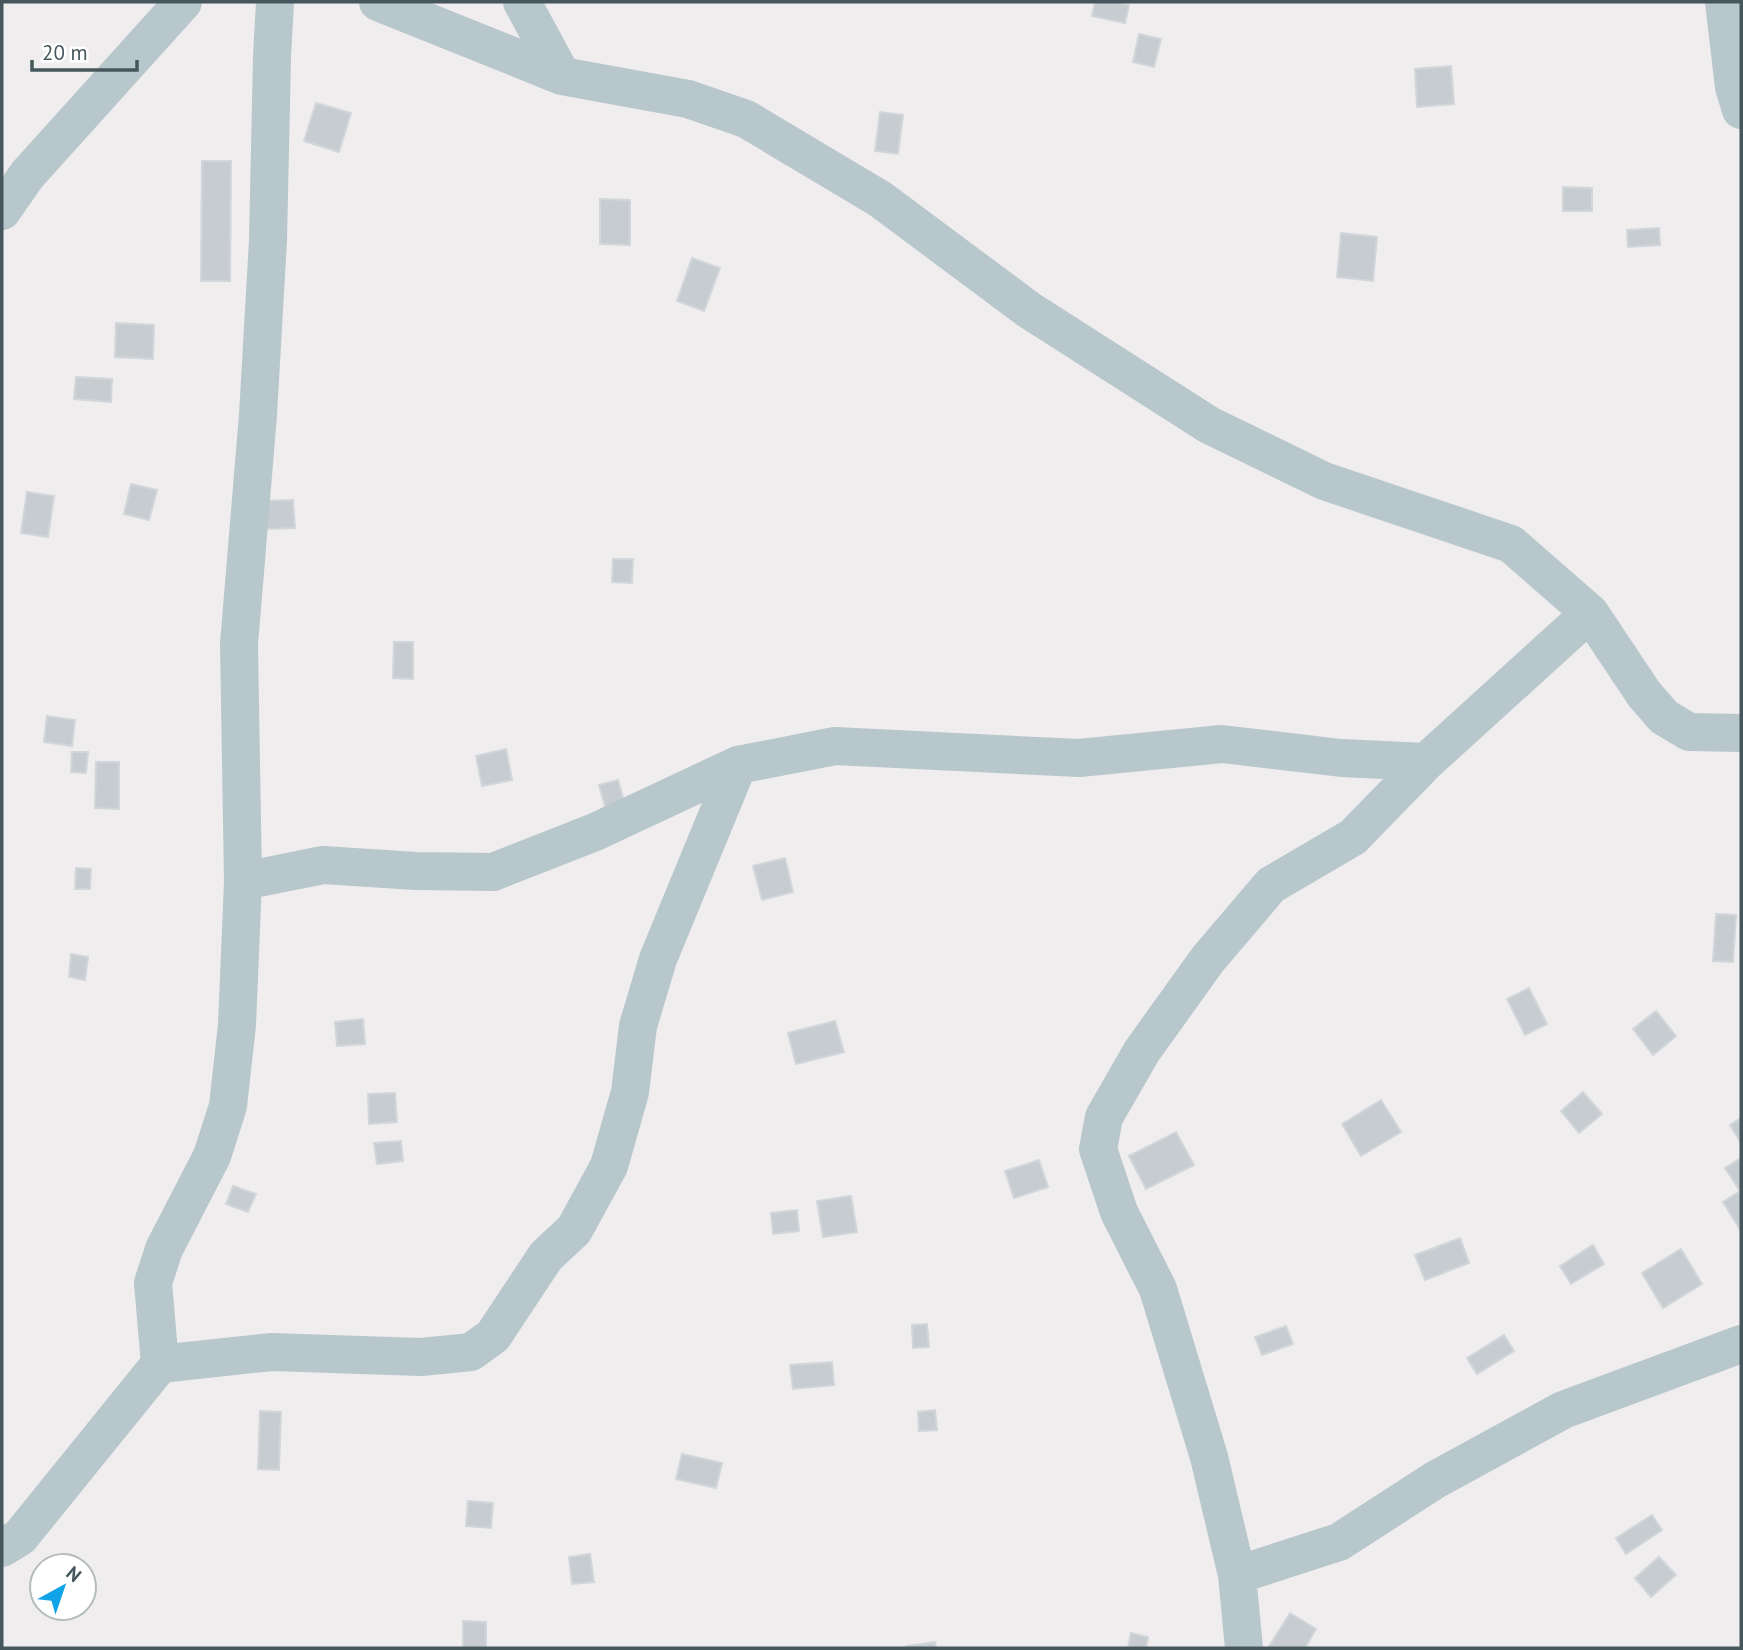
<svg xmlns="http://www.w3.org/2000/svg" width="1743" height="1650" font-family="'PT Sans',sans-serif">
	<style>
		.building { fill: #c7ccd1; stroke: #d1d6da; stroke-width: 2 }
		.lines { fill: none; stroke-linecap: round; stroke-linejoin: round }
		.minor { stroke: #b8c7cc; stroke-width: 38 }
	</style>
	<rect width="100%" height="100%" fill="#f0edee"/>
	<path class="building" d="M 1095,2 L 1117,2 L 1129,5 L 1125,23 L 1092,16 Z
		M 1139,34 L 1161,39 L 1154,67 L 1133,62 Z
		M 1451,66 L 1454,104 L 1417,107 L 1415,69 Z
		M 316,103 L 351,113 L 339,152 L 304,141 Z
		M 880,112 L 903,115 L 898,154 L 875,151 Z
		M 202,161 L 231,161 L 230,281 L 201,281 Z
		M 1563,187 L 1592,188 L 1592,211 L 1563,211 Z
		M 600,199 L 630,200 L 630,245 L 600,244 Z
		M 1659,228 L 1660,245 L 1628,247 L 1627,230 Z
		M 1341,233 L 1377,237 L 1373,281 L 1337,277 Z
		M 692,258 L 720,268 L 704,311 L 677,301 Z
		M 116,323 L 154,325 L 153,359 L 115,357 Z
		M 76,377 L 112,379 L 111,402 L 74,399 Z
		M 131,484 L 157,490 L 149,520 L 124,514 Z
		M 27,492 L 54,496 L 48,537 L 21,533 Z
		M 293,500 L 295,528 L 267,529 L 266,501 Z
		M 613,559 L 633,559 L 632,583 L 612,582 Z
		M 394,642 L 413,642 L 413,679 L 393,678 Z
		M 47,716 L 75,720 L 72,746 L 44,742 Z
		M 506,749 L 512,780 L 482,786 L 476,756 Z
		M 72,752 L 88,752 L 86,773 L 71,772 Z
		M 96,762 L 119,762 L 119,809 L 95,808 Z
		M 618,780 L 625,805 L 606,810 L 599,785 Z
		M 785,858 L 793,892 L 762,900 L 753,866 Z
		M 76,868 L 91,869 L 90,889 L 75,889 Z
		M 1716,914 L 1736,915 L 1733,962 L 1713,961 Z
		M 71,954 L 88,957 L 85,980 L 69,977 Z
		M 1529,988 L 1547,1024 L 1525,1035 L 1507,999 Z
		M 1656,1011 L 1676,1036 L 1653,1055 L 1633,1029 Z
		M 363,1019 L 365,1044 L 337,1046 L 335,1022 Z
		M 835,1021 L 844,1052 L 796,1064 L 788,1033 Z
		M 1583,1092 L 1602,1114 L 1579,1133 L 1561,1111 Z
		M 395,1093 L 397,1122 L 369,1124 L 368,1094 Z
		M 1381,1100 L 1401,1132 L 1361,1156 L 1342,1124 Z
		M 1741,1118 L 1741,1143 L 1730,1125 Z
		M 1176,1132 L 1194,1165 L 1146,1189 L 1129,1156 Z
		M 401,1141 L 403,1161 L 377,1164 L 374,1143 Z
		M 1741,1158 L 1741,1231 L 1723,1202 L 1740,1191 L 1725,1168 Z
		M 1039,1160 L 1048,1187 L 1014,1198 L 1005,1171 Z
		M 233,1186 L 256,1194 L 248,1212 L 226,1204 Z
		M 851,1196 L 857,1232 L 823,1237 L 817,1201 Z
		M 797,1210 L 799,1231 L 773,1234 L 771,1213 Z
		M 1460,1238 L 1469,1263 L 1425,1280 L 1415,1255 Z
		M 1593,1245 L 1604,1264 L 1571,1284 L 1560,1266 Z
		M 1681,1249 L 1702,1284 L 1663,1308 L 1642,1273 Z
		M 927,1324 L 929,1347 L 913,1348 L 912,1325 Z
		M 1286,1326 L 1293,1344 L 1262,1355 L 1255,1337 Z
		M 1504,1335 L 1514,1351 L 1477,1374 L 1467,1358 Z
		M 832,1362 L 834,1385 L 793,1389 L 790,1365 Z
		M 935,1410 L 937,1430 L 919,1431 L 918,1412 Z
		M 260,1411 L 281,1412 L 279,1470 L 258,1469 Z
		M 682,1454 L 722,1463 L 716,1488 L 676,1479 Z
		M 468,1501 L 493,1503 L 491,1528 L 466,1526 Z
		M 1652,1515 L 1662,1530 L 1626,1554 L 1616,1538 Z
		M 590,1554 L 594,1582 L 572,1584 L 569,1557 Z
		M 1659,1557 L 1676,1575 L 1651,1597 L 1635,1578 Z
		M 1290,1613 L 1316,1629 L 1305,1648 L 1268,1648 Z
		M 463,1621 L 486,1622 L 486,1648 L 463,1648 Z
		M 1131,1633 L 1148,1637 L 1146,1648 L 1128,1648 Z
		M 935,1642 L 936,1648 L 906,1648 L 906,1646 Z"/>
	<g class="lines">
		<path class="minor" d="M 378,2 L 562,76
			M 522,2 L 562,76 L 688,99 L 746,119 L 880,199 L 1029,310 L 1209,425 L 1324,481 L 1511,544 L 1590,613 L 1644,694 L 1664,717 L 1689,732 L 1741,733
			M 1724,2 L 1734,87 L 1741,110
			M 2,211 L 27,175 L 183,2
			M 243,881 L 323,865 L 416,871 L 493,872 L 595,832 L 738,765 L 835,746 L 1079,758 L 1222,744 L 1341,758 L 1426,762
			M 160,1364 L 153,1283 L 164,1249 L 212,1156 L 228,1106 L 237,1025 L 243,881 L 239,644 L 258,415 L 268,240 L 272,57 L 275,2
			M 2,1548 L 20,1537 L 160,1364 L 272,1352 L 421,1357 L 471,1352 L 493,1336 L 546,1256 L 574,1230 L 609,1166 L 630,1092 L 638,1026 L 658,959 L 738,765
			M 1237,1575 L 1339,1542 L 1435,1480 L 1563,1410 L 1741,1344
			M 1244,1648 L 1237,1575 L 1209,1457 L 1158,1289 L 1119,1212 L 1098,1149 L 1104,1117 L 1142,1051 L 1208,959 L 1271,885 L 1353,837 L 1426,762 L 1590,613"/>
	</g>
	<rect width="1743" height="1650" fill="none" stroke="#45575c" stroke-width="7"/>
	<g transform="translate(63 1587) rotate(40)"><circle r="33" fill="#ffffff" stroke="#b5bcbe" stroke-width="2"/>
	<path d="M0-5L12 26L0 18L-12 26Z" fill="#11a3e7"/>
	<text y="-10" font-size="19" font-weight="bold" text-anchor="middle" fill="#45575c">N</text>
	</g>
	<path d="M32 60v10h105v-10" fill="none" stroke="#45575c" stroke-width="3.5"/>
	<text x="42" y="60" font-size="21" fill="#45575c" stroke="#ffffff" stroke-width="5" paint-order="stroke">20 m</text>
</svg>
